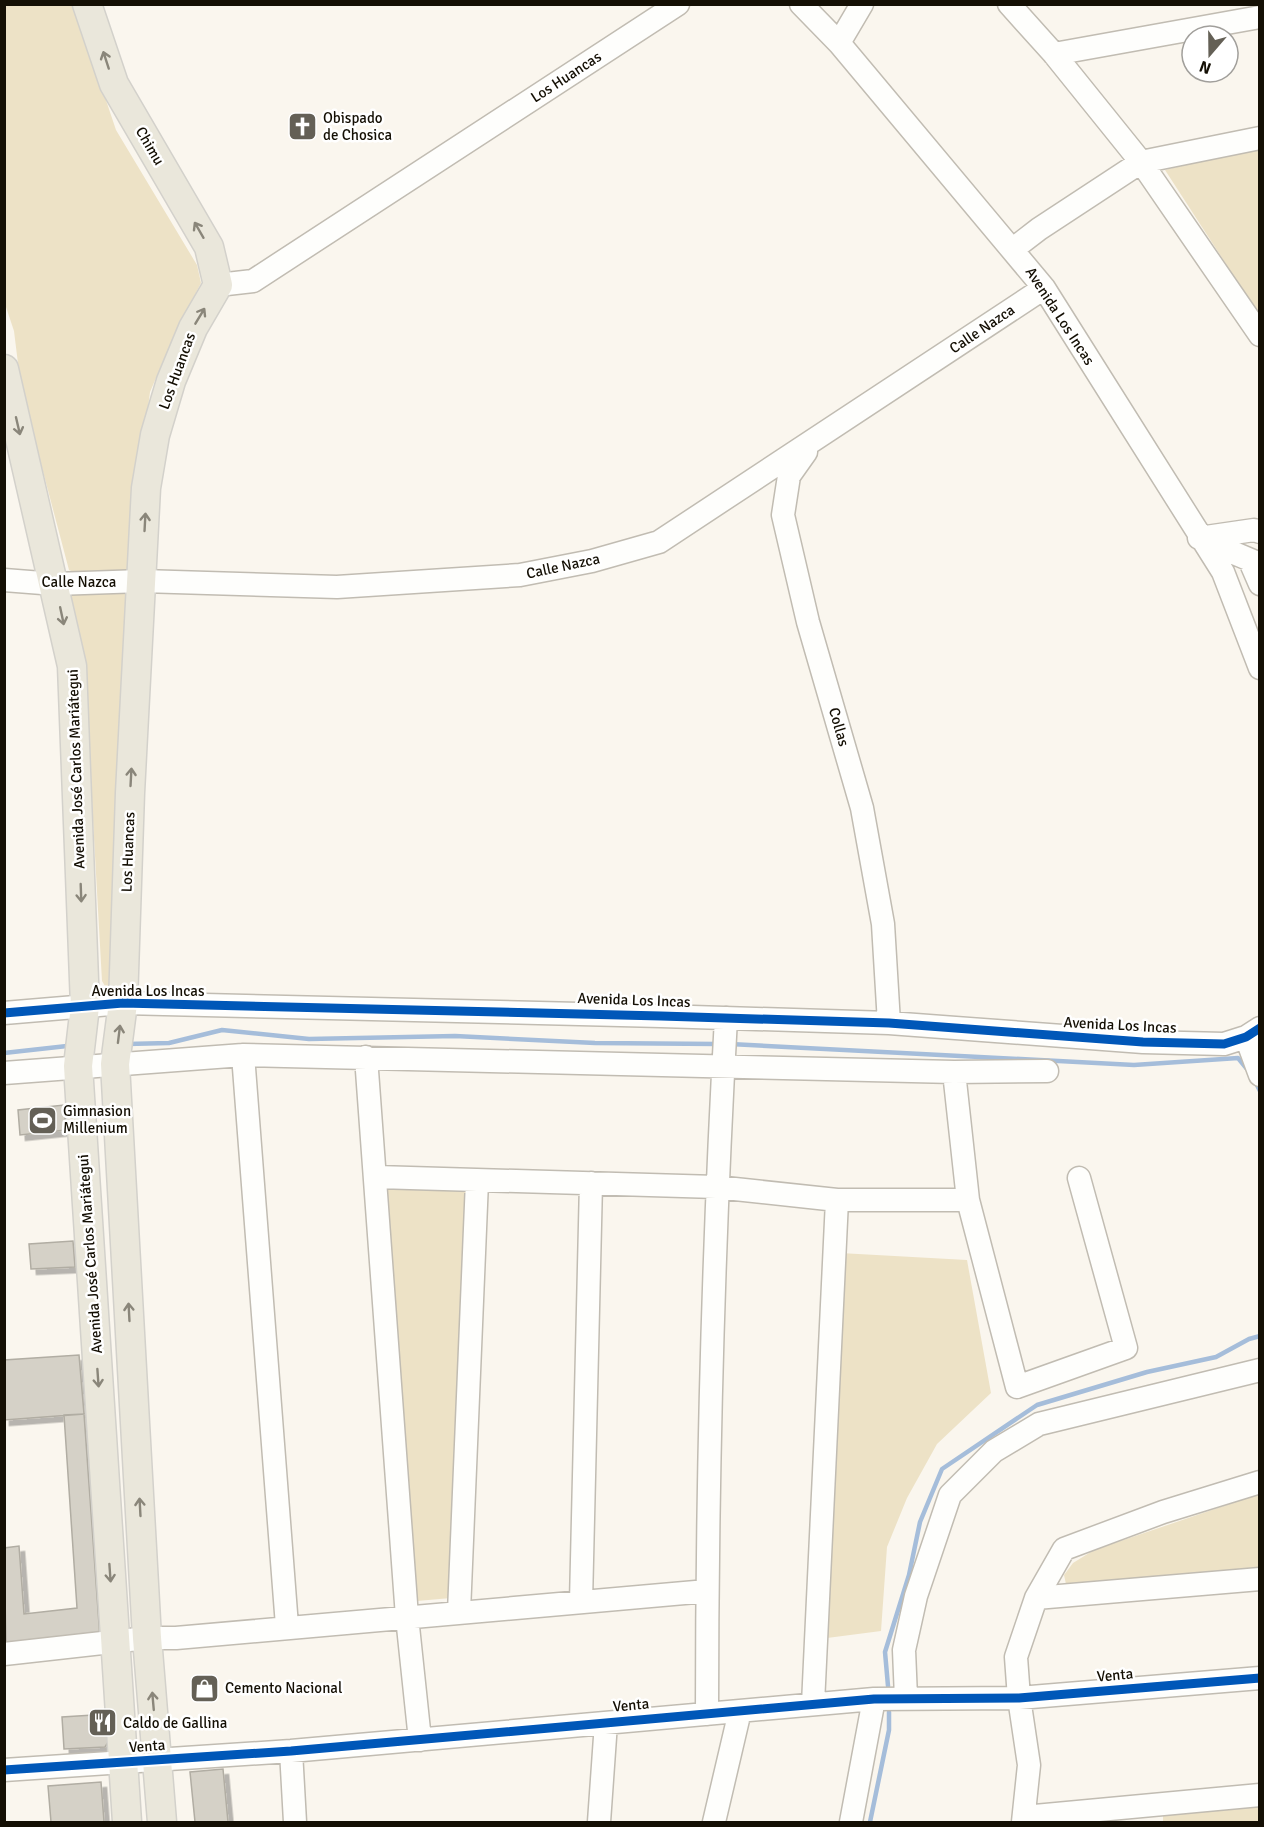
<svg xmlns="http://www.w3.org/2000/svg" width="1264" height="1827" font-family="Signika,sans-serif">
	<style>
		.green { fill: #ede2c6 }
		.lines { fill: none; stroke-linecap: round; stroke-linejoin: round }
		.stream { stroke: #a5bdda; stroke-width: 4.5 }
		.building { fill: #d5d1c7; stroke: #b1ada3; stroke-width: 1.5; filter: url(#shadow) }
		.minor-casing { stroke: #c1bcb2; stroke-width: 25 }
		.major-casing { stroke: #d3d1cb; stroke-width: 31 }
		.minor { stroke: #fefefc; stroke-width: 22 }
		.major { stroke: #eae7db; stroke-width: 28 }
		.cycleway-casing { stroke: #fff; stroke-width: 13 }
		.cycleway { stroke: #0057b8; stroke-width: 9 }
		.oneway { stroke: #8a867a }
		.labels { text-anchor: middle; stroke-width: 5; stroke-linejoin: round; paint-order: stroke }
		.street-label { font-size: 15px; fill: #140f04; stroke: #fff }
		.poi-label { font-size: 15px; fill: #140f04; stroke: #fff; text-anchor: start }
	</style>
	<defs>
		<filter id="shadow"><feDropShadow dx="5.5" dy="5.5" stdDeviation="0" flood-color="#0004"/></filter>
	</defs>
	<rect width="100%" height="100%" fill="#faf6ee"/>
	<path class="green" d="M 4,5 L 74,5 L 116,130 L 197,265 L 201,283 L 177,329 L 150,392 L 141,463 L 137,569 L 83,576 L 69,570 L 21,388 L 14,331 L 4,301 Z
		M 1259,147 L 1259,315 L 1165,170 Z
		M 68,588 L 146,591 L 112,990 L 105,986 L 102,981 L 90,766 Z
		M 385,1185 L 472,1187 L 451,1598 L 417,1601 Z
		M 840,1253 L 967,1260 L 991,1393 L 937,1444 L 907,1498 L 887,1547 L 881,1631 L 827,1638 Z
		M 1259,1494 L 1259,1571 L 1066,1584 L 1064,1575 L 1073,1563 L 1094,1550 Z
		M 1259,1805 L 1259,1822 L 1163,1822 L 1163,1813 Z"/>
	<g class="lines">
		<path class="stream" d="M 127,1044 L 169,1043 L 222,1030 L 309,1039 L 455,1036 L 595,1043 L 717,1044
			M 730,1044 L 1134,1065 L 1238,1058 L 1247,1069
			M 4,1053 L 67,1046
			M 1255,1081 L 1260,1091
			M 888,1686 L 885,1652 L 909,1575 L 920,1522 L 942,1469 L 1037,1405 L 1147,1372 L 1216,1357 L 1249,1339 L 1260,1336
			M 870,1822 L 889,1730 L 889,1712"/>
	</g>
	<path class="building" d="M 64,1105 L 66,1130 L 20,1135 L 18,1110 Z
		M 73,1241 L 75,1267 L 31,1269 L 29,1244 Z
		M 79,1355 L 84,1414 L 4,1420 L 4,1360 Z
		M 84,1414 L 100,1638 L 6,1645 L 4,1548 L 19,1546 L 24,1614 L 77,1608 L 64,1415 Z
		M 109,1714 L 110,1739 L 105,1747 L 64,1749 L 62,1717 Z
		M 223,1769 L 228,1822 L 195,1822 L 190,1772 Z
		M 101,1782 L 104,1822 L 51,1822 L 48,1786 Z"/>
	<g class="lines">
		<defs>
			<path id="minor" d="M 801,4 L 839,43 L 1044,288 L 1223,572 L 1260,668
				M 1009,4 L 1054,54 L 1141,162 L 1260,335
				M 839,43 L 862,4
				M 1054,54 L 1260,17
				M 1013,249 L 1039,229 L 1141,162 L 1260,138
				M 218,285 L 253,281 L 678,4
				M 806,452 L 789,476 L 783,515 L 808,622 L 862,808 L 883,924 L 889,1023
				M 1199,538 L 1254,530 L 1260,532
				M 1201,539 L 1260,564
				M 1250,561 L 1260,584
				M 4,580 L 55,584 L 142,581 L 337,587 L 520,575 L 592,561 L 659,542 L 1044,288
				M 4,1013 L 123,1003 L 661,1016 L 889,1023 L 1143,1042 L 1224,1044 L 1246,1037 L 1260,1028
				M 1246,1037 L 1260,1075
				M 243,1055 L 287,1626
				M 366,1057 L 407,1617 L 420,1740
				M 954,1072 L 968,1200 L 1017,1387 L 1126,1348 L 1079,1178
				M 4,1073 L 243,1055 L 954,1072 L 1047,1071
				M 377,1177 L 716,1187 L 837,1200 L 968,1200
				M 1036,1598 L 1260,1579
				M 581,1602 L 591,1183
				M 459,1612 L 477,1181
				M 4,1654 L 147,1638 L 176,1638 L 707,1591
				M 906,1698 L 904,1650 L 916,1596 L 950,1495 L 994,1451 L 1039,1424 L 1260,1370
				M 813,1704 L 837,1200
				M 707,1714 C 707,1482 713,1250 726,1018
				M 291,1751 L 295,1822
				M 4,1770 L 291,1751 L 874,1699 L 1019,1698 L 1260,1678
				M 1024,1817 L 1260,1795
				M 599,1822 L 606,1723
				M 714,1822 L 740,1711
				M 851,1822 L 874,1699
				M 1023,1822 L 1029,1765 L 1019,1698 L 1016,1657 L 1036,1598 L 1064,1549 L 1163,1512 L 1260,1482"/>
			<path id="major" d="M 87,4 L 114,84 L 209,247 L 218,285 L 193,328 L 171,381 L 155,435 L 146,488 L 130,793 L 123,1003 L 115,1064 L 147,1638 L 162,1822
				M 4,369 L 72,666 L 85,1006 L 78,1066 L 127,1822"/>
		</defs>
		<use href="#minor" class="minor-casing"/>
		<use href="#major" class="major-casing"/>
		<use href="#minor" class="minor"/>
		<use href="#major" class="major"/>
		<defs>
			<path id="cycleway" d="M 4,1013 L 123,1003 L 661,1016 L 889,1023 L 1143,1042 L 1224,1044 L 1246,1037 L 1260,1028
				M 4,1770 L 291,1751 L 874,1699 L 1019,1698 L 1260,1678"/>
		</defs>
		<use href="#cycleway" class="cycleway-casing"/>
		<use href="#cycleway" class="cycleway"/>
	</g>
	<defs><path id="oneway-shaft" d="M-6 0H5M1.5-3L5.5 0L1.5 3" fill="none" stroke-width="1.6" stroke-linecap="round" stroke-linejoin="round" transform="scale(1.5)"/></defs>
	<g class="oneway">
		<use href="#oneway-shaft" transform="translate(106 60) rotate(-108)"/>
		<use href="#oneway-shaft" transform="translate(199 230) rotate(-120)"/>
		<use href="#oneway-shaft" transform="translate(200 316) rotate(-59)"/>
		<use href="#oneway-shaft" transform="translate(18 426) rotate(77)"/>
		<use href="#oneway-shaft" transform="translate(145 522) rotate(-87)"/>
		<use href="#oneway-shaft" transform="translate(62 616) rotate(78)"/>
		<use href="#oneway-shaft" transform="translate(131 777) rotate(-87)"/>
		<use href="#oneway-shaft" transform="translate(81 893) rotate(88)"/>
		<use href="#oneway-shaft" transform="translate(119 1034) rotate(-83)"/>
		<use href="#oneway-shaft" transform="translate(129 1312) rotate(-93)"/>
		<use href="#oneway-shaft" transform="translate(98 1378) rotate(86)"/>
		<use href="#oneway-shaft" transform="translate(140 1507) rotate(-93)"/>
		<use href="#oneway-shaft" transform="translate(110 1573) rotate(86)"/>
		<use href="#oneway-shaft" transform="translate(153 1701) rotate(-95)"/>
	</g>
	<defs>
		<symbol id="church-square" viewBox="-11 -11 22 22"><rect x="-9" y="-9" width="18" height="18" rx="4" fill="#646056" stroke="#fff"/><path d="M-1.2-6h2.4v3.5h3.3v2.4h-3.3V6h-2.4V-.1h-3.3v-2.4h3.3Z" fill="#fff"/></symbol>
		<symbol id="stadium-square" viewBox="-11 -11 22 22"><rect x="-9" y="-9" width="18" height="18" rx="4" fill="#646056" stroke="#fff"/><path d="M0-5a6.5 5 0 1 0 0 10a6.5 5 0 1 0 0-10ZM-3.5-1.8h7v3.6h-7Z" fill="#fff"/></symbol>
		<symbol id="shop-square" viewBox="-11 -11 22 22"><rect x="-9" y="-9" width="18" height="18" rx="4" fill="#646056" stroke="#fff"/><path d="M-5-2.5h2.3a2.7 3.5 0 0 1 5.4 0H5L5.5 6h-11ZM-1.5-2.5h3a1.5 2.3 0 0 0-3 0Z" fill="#fff"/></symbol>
		<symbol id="restaurant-square" viewBox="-11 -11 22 22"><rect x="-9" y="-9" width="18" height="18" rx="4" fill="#646056" stroke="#fff"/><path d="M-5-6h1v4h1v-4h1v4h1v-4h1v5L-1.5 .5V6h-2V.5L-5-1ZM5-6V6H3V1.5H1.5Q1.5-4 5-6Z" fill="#fff"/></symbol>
	</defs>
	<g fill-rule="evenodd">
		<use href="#church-square" x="286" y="110" width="33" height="33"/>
		<use href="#stadium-square" x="26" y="1104" width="33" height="33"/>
		<use href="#shop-square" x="188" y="1672" width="33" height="33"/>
		<use href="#restaurant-square" x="86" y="1706" width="33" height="33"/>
	</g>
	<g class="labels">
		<g class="street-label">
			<text transform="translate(566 77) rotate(-33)" y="5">Los Huancas</text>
			<text transform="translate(150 146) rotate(60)" y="5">Chimu</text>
			<text transform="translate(1060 316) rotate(57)" y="5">Avenida Los Incas</text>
			<text transform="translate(982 329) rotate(-34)" y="5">Calle Nazca</text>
			<text transform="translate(177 371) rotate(-70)" y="5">Los Huancas</text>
			<text transform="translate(563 566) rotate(-12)" y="5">Calle Nazca</text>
			<text x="79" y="587">Calle Nazca</text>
			<text transform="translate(839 727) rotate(74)" y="5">Collas</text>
			<text transform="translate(76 769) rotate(-92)" y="5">Avenida José Carlos Mariátegui</text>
			<text transform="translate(128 852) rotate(-88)" y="5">Los Huancas</text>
			<text x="148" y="996">Avenida Los Incas</text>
			<text transform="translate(634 1000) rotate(2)" y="5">Avenida Los Incas</text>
			<text transform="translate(1120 1025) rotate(3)" y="5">Avenida Los Incas</text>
			<text transform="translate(90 1254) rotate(-94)" y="5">Avenida José Carlos Mariátegui</text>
			<text transform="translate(1115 1675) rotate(-5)" y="5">Venta</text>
			<text transform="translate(631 1705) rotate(-5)" y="5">Venta</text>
			<text transform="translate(147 1746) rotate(-4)" y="5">Venta</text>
		</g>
		<g class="poi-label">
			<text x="323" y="123">Obispado<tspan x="323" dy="17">de Chosica</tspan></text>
			<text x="63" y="1116">Gimnasion<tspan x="63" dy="17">Millenium</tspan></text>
			<text x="225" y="1693">Cemento Nacional</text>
			<text x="123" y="1728">Caldo de Gallina</text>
		</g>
	</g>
	<rect width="1264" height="1827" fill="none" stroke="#140f04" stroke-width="12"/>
	<g transform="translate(1210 54) rotate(200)"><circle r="28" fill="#ffffff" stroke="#a19f9b" stroke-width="1.5"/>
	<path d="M0-4.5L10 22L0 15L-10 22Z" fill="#646056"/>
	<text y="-9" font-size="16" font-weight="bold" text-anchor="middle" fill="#140f04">N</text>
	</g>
</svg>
